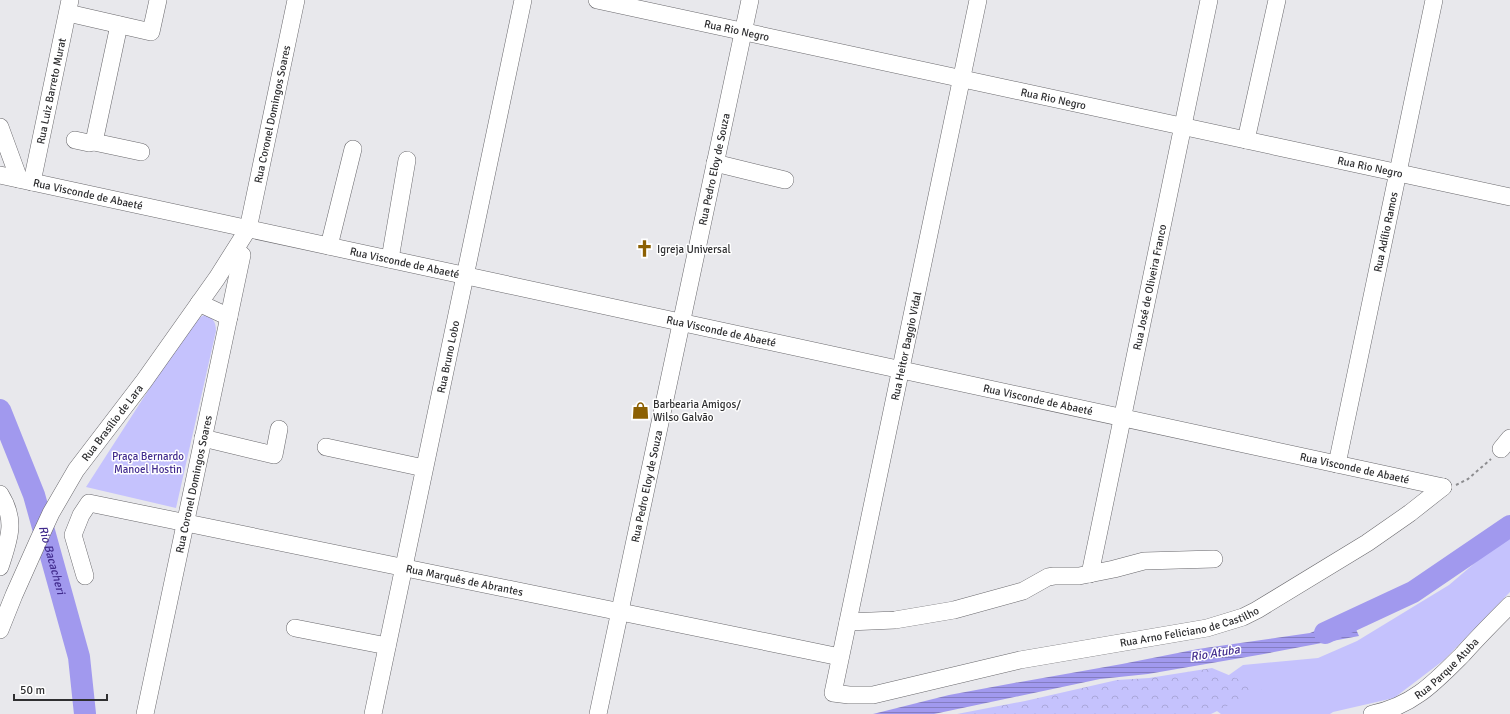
<svg xmlns="http://www.w3.org/2000/svg" width="1510" height="714" font-family="Signika,sans-serif">
	<style>
		.green { fill: #c5c2fd }
		.forest { fill: url(#forest-crowns) }
		.water { fill: url(#water-rules) }
		.lines { fill: none; stroke-linecap: round; stroke-linejoin: round }
		.river { stroke: #a199ee; stroke-width: 22 }
		.minor-casing { stroke: #69686c; stroke-width: 18 }
		.path { stroke: #8d8d90; stroke-width: 2; stroke-dasharray: 3 3; stroke-linecap: butt }
		.minor { stroke: #fff; stroke-width: 17 }
		.labels { text-anchor: middle; stroke-width: 3; stroke-linejoin: round; paint-order: stroke }
		.street-label { font-size: 11px; fill: #2f2f31; stroke: #fff }
		.poi-label { font-size: 11px; fill: #2f2f31; stroke: #fff; text-anchor: start }
		.park-label { font-size: 11px; fill: #432d8f; stroke: #fff }
		.water-label { font-size: 12px; font-style: italic; fill: #412b8d; stroke: #fff }
	</style>
	<defs>
		<pattern id="forest-crowns" width="20" height="18" patternUnits="userSpaceOnUse"><rect width="20" height="18" fill="#c5c2fd"/><path d="M2 6a3 3 0 1 1 6 0M12 15a3 3 0 1 1 6 0" fill="none" stroke="#aaa7d9"/></pattern>
		<pattern id="water-rules" width="6" height="5" patternUnits="userSpaceOnUse"><rect width="6" height="5" fill="#a199ee"/><path d="M0 2.5h6" fill="none" stroke="#847dc1"/></pattern>
	</defs>
	<rect width="100%" height="100%" fill="#e8e8ec"/>
	<path class="green" d="M 204,315 C 213,317 216,322 216,331 L 176,508 L 86,487 L 182,338 L 199,318 Z
		M 1510,533 L 1510,592 L 1444,660 L 1394,698 L 1333,712 L 1330,714 L 1221,714 L 1198,697 L 1243,665 L 1318,658 L 1357,641 L 1449,585 Z"/>
	<path class="forest" d="M 1212,668 L 1262,689 L 1211,714 L 957,714 L 1025,701 L 1117,680 L 1149,678 Z"/>
	<path class="water" d="M 1350,616 L 1359,636 L 1264,654 L 1148,674 L 1100,679 L 934,714 L 873,714 L 949,695 L 1014,683 L 1122,664 L 1198,649 L 1310,633 Z"/>
	<g class="lines">
		<g class="river">
			<path id="s1" d="M 0,410 L 34,495 L 79,657 L 85,714"/>
			<path d="M 1325,633 L 1413,592 L 1510,526"/>
		</g>
		<defs>
			<g id="minor">
				<path id="s2" d="M 597,0 L 1510,197"/>
				<path id="s3" d="M 978,0 L 833,693 L 849,695 L 873,695 L 1020,660 L 1207,628 L 1243,617 L 1257,610 L 1367,543 L 1410,513 L 1443,487"/>
				<path d="M 68,13 L 151,32 L 158,0"/>
				<path d="M 119,25 L 94,142 L 141,152"/>
				<path d="M 0,127 L 19,179"/>
				<path d="M 75,140 L 89,143 L 94,142"/>
				<path d="M 1246,140 L 1277,0"/>
				<path d="M 715,163 L 785,180"/>
				<path id="s4" d="M 0,175 L 1443,487"/>
				<path id="s5" d="M 32,182 L 70,0"/>
				<path d="M 329,246 L 353,149"/>
				<path d="M 390,259 L 407,160"/>
				<path d="M 199,303 L 229,317"/>
				<path d="M 203,438 L 274,455 L 279,429"/>
				<path d="M 326,447 L 424,468"/>
				<path d="M 1501,449 L 1510,438"/>
				<path id="s6" d="M 1337,464 L 1434,0"/>
				<path d="M 0,494 C 17,521 9,539 0,567"/>
				<path id="s7" d="M 1090,574 L 1209,0"/>
				<path id="s8" d="M 85,576 L 73,535 L 81,515 L 89,503 L 840,657"/>
				<path d="M 848,622 L 895,620 L 954,610 L 1023,591 L 1048,577 L 1054,576 L 1079,576 L 1114,569 L 1144,561 L 1214,559"/>
				<path d="M 295,628 L 387,646"/>
				<path id="s9" d="M 0,630 L 14,595 L 39,539 L 51,513 L 76,470 L 144,381 L 217,278 L 248,229 L 296,0"/>
				<path id="s10" d="M 145,714 L 242,255"/>
				<path id="s11" d="M 373,714 L 523,0"/>
				<path id="s12" d="M 598,714 L 750,0"/>
				<path id="s13" d="M 1372,714 C 1413,706 1435,682 1463,654 C 1478,637 1494,621 1510,605"/>
			</g>
		</defs>
		<use href="#minor" class="minor-casing"/>
		<path class="path" d="M 1456,485 L 1468,479 L 1491,459"/>
		<use href="#minor" class="minor"/>
	</g>
	<defs>
		<symbol id="church-bare" viewBox="-9 -9 18 18"><path d="M-1.2-6h2.4v3.5h3.3v2.4h-3.3V6h-2.4V-.1h-3.3v-2.4h3.3Z" fill="#8c6003" stroke="#fff" stroke-width="2.5" paint-order="stroke"/></symbol>
		<symbol id="shop-bare" viewBox="-9 -9 18 18"><path d="M-5-2.5h2.3a2.7 3.5 0 0 1 5.4 0H5L5.5 6h-11ZM-1.5-2.5h3a1.5 2.3 0 0 0-3 0Z" fill="#8c6003" stroke="#fff" stroke-width="2.5" paint-order="stroke"/></symbol>
	</defs>
	<g fill-rule="evenodd">
		<use href="#church-bare" x="632" y="236" width="25" height="25"/>
		<use href="#shop-bare" x="628" y="398" width="25" height="25"/>
	</g>
	<g class="labels">
		<g class="street-label">
			<text dy="4" stroke="none"><textPath href="#s2" startOffset="143">Rua Rio Negro</textPath></text>
			<text dy="4" stroke="none"><textPath href="#s5" startOffset="93">Rua Luiz Barreto Murat</textPath></text>
			<text dy="4" stroke="none"><textPath href="#s2" startOffset="467">Rua Rio Negro</textPath></text>
			<text dy="4" stroke="none"><textPath href="#s9" startOffset="591">Rua Coronel Domingos Soares</textPath></text>
			<text dy="4" stroke="none"><textPath href="#s2" startOffset="791">Rua Rio Negro</textPath></text>
			<text dy="4" stroke="none"><textPath href="#s12" startOffset="557">Rua Pedro Eloy de Souza</textPath></text>
			<text dy="4" stroke="none"><textPath href="#s4" startOffset="90">Rua Visconde de Abaeté</textPath></text>
			<text dy="4" stroke="none"><textPath href="#s6" startOffset="237">Rua Adílio Ramos</textPath></text>
			<text dy="4" stroke="none"><textPath href="#s4" startOffset="414">Rua Visconde de Abaeté</textPath></text>
			<text dy="4" stroke="none"><textPath href="#s7" startOffset="293">Rua José de Oliveira Franco</textPath></text>
			<text dy="4" stroke="none"><textPath href="#s4" startOffset="738">Rua Visconde de Abaeté</textPath></text>
			<text transform="translate(906 346) rotate(-78)" y="4">Rua Heitor Baggio Vidal</text>
			<text dy="4" stroke="none"><textPath href="#s11" startOffset="365">Rua Bruno Lobo</textPath></text>
			<text dy="4" stroke="none"><textPath href="#s4" startOffset="1062">Rua Visconde de Abaeté</textPath></text>
			<text dy="4" stroke="none"><textPath href="#s9" startOffset="237">Rua Brasílio de Lara</textPath></text>
			<text dy="4" stroke="none"><textPath href="#s4" startOffset="1386">Rua Visconde de Abaeté</textPath></text>
			<text dy="4" stroke="none"><textPath href="#s10" startOffset="235">Rua Coronel Domingos Soares</textPath></text>
			<text dy="4" stroke="none"><textPath href="#s12" startOffset="233">Rua Pedro Eloy de Souza</textPath></text>
			<text dy="4" stroke="none"><textPath href="#s8" startOffset="462">Rua Marquês de Abrantes</textPath></text>
			<text dy="4" stroke="none"><textPath href="#s3" startOffset="1072">Rua Arno Feliciano de Castilho</textPath></text>
			<text dy="4" stroke="none"><textPath href="#s13" startOffset="89">Rua Parque Atuba</textPath></text>
		</g>
		<g class="poi-label">
			<text x="657" y="253">Igreja Universal</text>
			<text x="653" y="408">Barbearia Amigos/<tspan x="653" dy="13">Wilso Galvão</tspan></text>
		</g>
		<g class="park-label">
			<text x="148" y="460">Praça Bernardo<tspan x="148" dy="13">Manoel Hostin</tspan></text>
		</g>
		<g class="water-label">
			<text dy="4" stroke="none"><textPath href="#s1" startOffset="159">Rio Bacacheri</textPath></text>
			<text transform="translate(1215 653) rotate(-9)" y="4">Rio Atuba</text>
		</g>
	</g>
	<path d="M14 694v6h93v-6" fill="none" stroke="#2f2f31" stroke-width="2"/>
	<text x="20" y="694" font-size="12" fill="#2f2f31" stroke="#ffffff" stroke-width="3" paint-order="stroke">50 m</text>
</svg>
